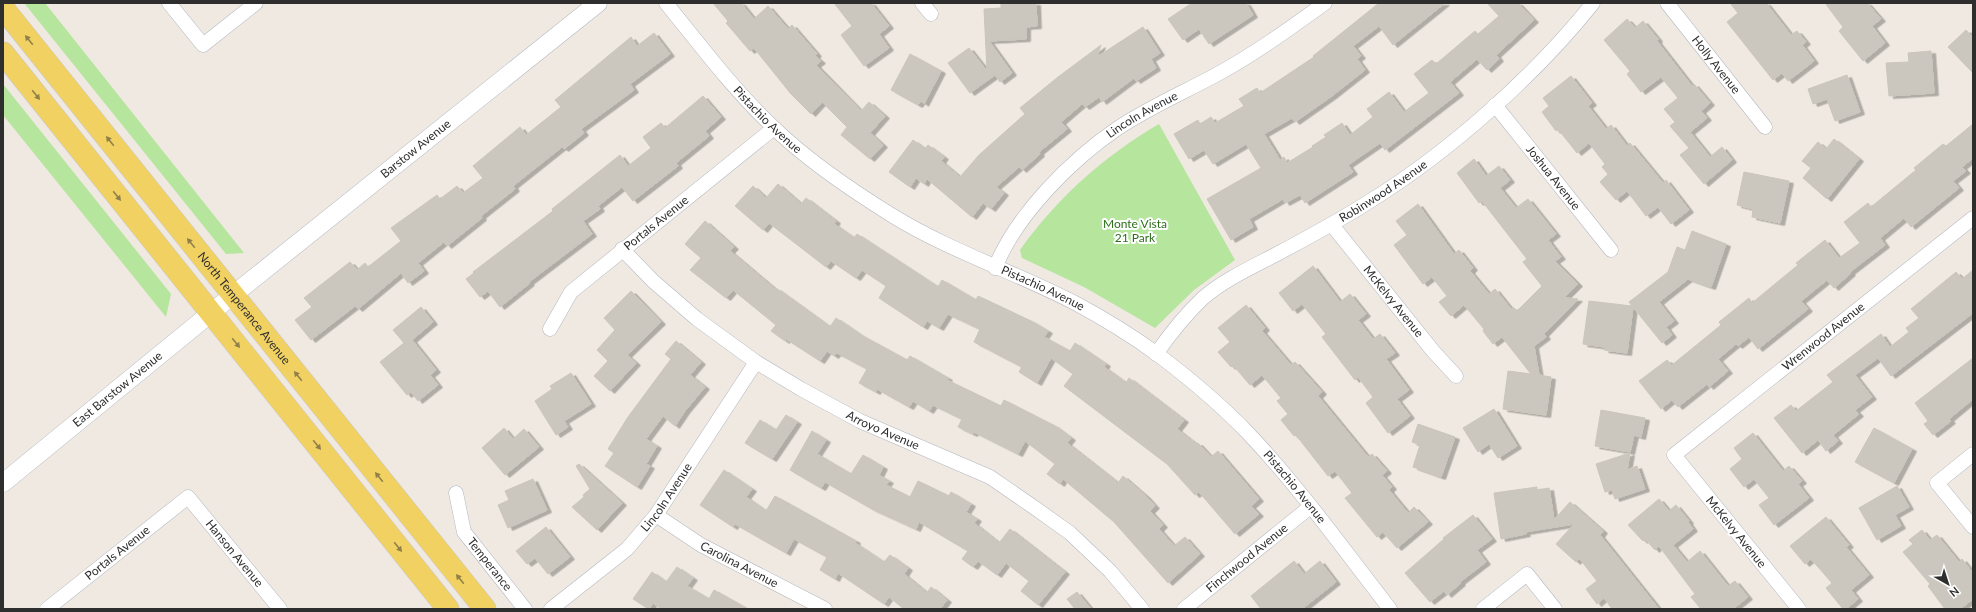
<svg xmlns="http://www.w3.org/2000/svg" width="1976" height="612" font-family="Lato,sans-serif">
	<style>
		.green { fill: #b6e59e }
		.building { fill: #cbc7bf; stroke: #cbc5ba; filter: url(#shadow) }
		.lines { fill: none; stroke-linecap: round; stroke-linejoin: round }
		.minor-casing { stroke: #b4b7c1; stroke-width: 15 }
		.tertiary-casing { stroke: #b4b7c1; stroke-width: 19 }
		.primary-casing { stroke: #c9c9c9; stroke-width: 23 }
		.minor { stroke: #fff; stroke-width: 14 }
		.tertiary { stroke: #fff; stroke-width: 18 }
		.primary { stroke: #f2d163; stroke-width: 22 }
		.oneway { fill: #908048 }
		.labels { text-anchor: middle; stroke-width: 4; stroke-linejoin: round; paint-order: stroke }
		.street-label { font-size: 12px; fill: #2e2e2e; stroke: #fff }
		.park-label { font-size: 12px; fill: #2c6e1b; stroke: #fff }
	</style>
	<defs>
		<filter id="shadow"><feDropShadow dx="4.5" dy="2.5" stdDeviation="0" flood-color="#0004"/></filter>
	</defs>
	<rect width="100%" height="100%" fill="#efe9e1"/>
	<path class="green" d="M 24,3 L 45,3 L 244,253 L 226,254 Z
		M 3,84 L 171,294 L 166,317 L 3,115 Z
		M 1159,124 L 1235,260 L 1194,290 L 1155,328 L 1084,287 L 1022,258 L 1020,250 C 1057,198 1104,156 1159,124 Z"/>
	<path class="building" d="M 713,3 L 741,3 L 754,19 L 768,6 L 788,29 L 792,25 L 817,54 L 815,56 L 821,61 L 816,65 L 861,111 L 869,102 L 885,116 L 870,133 L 883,145 L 870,159 L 841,135 L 847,127 L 822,102 L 811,114 L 791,94 L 754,48 L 750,51 L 726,23 L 728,21 Z
		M 834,3 L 871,3 L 889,26 L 879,34 L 889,48 L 864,66 L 841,35 L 852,26 Z
		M 1001,3 L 1036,3 L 1037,26 L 1026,27 L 1026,39 L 989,41 L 1012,73 L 1000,82 L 995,75 L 970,93 L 948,63 L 969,48 L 987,71 L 984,9 L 1001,8 Z
		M 1192,3 L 1246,3 L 1253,15 L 1209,44 L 1199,29 L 1183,40 L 1168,19 Z
		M 1379,3 L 1445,3 L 1393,45 L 1379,26 L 1353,46 L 1361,56 L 1357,59 L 1365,70 L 1332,96 L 1295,122 L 1292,118 L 1264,134 L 1280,160 L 1284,157 L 1287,163 L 1313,147 L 1312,146 L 1326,137 L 1324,135 L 1342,123 L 1350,135 L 1373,117 L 1367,109 L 1389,92 L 1404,112 L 1429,93 L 1414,74 L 1432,60 L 1436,64 L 1475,31 L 1478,34 L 1499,16 L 1487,3 L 1518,3 L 1534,20 L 1496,55 L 1499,59 L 1487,70 L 1477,59 L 1450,82 L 1459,93 L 1385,150 L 1380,143 L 1348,165 L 1353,172 L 1305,203 L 1300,195 L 1285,203 L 1283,199 L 1249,219 L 1253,227 L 1231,240 L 1207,199 L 1261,168 L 1246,144 L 1213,164 L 1204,150 L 1189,159 L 1174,134 L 1198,120 L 1200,124 L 1211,117 L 1215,123 L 1244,106 L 1239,99 L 1257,88 L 1260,93 L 1314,57 L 1313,56 Z
		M 1730,3 L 1766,3 L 1791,35 L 1797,31 L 1806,42 L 1802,45 L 1814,61 L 1788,81 L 1782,73 L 1773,80 L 1727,22 L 1738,13 Z
		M 1825,3 L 1867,3 L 1881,19 L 1872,26 L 1885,43 L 1863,61 L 1839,31 L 1843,27 Z
		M 1627,19 L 1635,28 L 1643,21 L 1658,39 L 1657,41 L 1692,86 L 1694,84 L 1710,103 L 1701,111 L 1707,118 L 1690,132 L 1710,157 L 1722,147 L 1732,160 L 1704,184 L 1680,155 L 1689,148 L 1670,126 L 1675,122 L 1664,109 L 1678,98 L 1661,77 L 1641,92 L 1627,74 L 1630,71 L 1604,40 Z
		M 1143,27 L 1160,53 L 1151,59 L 1156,68 L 1136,81 L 1134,78 L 1102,102 L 1099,97 L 1085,107 L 1082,104 L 1061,122 L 1067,129 L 1039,152 L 1040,154 L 1022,170 L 1019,167 L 996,187 L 1004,193 L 991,209 L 983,203 L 972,217 L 927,179 L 924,184 L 916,178 L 910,187 L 889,172 L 913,140 L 925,149 L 928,145 L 944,157 L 941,161 L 960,177 L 979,155 L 1025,114 L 1020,108 L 1058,77 L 1101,45 L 1097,57 Z
		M 1966,30 L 1973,38 L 1973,73 L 1948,47 Z
		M 654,33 L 670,54 L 630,84 L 634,90 L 581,129 L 584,133 L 564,149 L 562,147 L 513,186 L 515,189 L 481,216 L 482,218 L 447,246 L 444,242 L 418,263 L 424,271 L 408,283 L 401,273 L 358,309 L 355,306 L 311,340 L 295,320 L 312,307 L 304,298 L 350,262 L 357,270 L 365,263 L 368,267 L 401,241 L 391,228 L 437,195 L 440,199 L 457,186 L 463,193 L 483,178 L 473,166 L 520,127 L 526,135 L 561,107 L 555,100 L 631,37 L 637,46 Z
		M 1931,51 L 1934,93 L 1889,96 L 1886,63 L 1909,62 L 1908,53 Z
		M 910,54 L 941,71 L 924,104 L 921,101 L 918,105 L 891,90 Z
		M 1847,75 L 1860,112 L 1835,121 L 1827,99 L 1813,104 L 1808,89 Z
		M 1571,76 L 1592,103 L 1588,106 L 1606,129 L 1611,125 L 1627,146 L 1630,143 L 1663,183 L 1666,180 L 1689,210 L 1671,224 L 1658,207 L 1646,216 L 1627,191 L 1616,200 L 1600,182 L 1608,174 L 1602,167 L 1605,164 L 1589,143 L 1577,153 L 1558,129 L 1556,131 L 1542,112 L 1549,106 L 1543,98 Z
		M 703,96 L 721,117 L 705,131 L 709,136 L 676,163 L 678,166 L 633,201 L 622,187 L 598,206 L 600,209 L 583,221 L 592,234 L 529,282 L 530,283 L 500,307 L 488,291 L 480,297 L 466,279 L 474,273 L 473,272 L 553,211 L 552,209 L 620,155 L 628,166 L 651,148 L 643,137 L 661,123 L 665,128 Z
		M 1973,124 L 1973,158 L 1962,167 L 1966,171 L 1953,181 L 1959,188 L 1911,227 L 1904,218 L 1880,238 L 1885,245 L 1850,272 L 1851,273 L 1834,288 L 1827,280 L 1801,301 L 1808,309 L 1758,349 L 1749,337 L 1738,346 L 1736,344 L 1718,359 L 1728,371 L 1709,387 L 1707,384 L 1678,407 L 1672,400 L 1661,409 L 1639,381 L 1667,360 L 1672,365 L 1721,325 L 1719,322 L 1749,298 L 1752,303 L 1798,265 L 1796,263 L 1825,240 L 1839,258 L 1860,243 L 1844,222 L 1868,203 L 1871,207 L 1916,170 L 1914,168 L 1943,144 L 1946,146 Z
		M 1834,139 L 1859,159 L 1827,199 L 1803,178 L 1811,168 L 1802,161 L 1818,142 L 1826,149 Z
		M 1474,159 L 1486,176 L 1499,166 L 1510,180 L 1500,188 L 1516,208 L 1528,199 L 1556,234 L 1548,240 L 1561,257 L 1555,261 L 1578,284 L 1564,298 L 1578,299 L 1544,334 L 1546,337 L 1534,346 L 1539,375 L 1551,377 L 1546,415 L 1503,409 L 1508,371 L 1531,374 L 1502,337 L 1493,344 L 1483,331 L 1484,329 L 1464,305 L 1451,316 L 1439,302 L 1447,296 L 1432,277 L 1423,284 L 1394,245 L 1407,235 L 1396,221 L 1418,204 L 1454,254 L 1459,250 L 1473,268 L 1470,271 L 1489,294 L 1495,289 L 1511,309 L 1513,307 L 1517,311 L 1542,286 L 1523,262 L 1527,259 L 1482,201 L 1479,203 L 1457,173 Z
		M 1744,172 L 1789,181 L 1780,223 L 1752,217 L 1753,209 L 1737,205 Z
		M 778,184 L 801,204 L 806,198 L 836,221 L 834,224 L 854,238 L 857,234 L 938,287 L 942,280 L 976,300 L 978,296 L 1033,322 L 1048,331 L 1044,337 L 1070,351 L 1075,343 L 1106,364 L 1104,367 L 1126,383 L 1129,378 L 1184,420 L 1177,429 L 1196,444 L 1198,443 L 1211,457 L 1218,451 L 1259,499 L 1251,506 L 1259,514 L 1235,534 L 1199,492 L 1195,495 L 1167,464 L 1064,386 L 1073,374 L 1051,358 L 1037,383 L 1019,372 L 1022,367 L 974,342 L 980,329 L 948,314 L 939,328 L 927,321 L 923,327 L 879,298 L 886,286 L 862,270 L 856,278 L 831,261 L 826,267 L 769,223 L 763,230 L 735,206 L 753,186 L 766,198 Z
		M 705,221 L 734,247 L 730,251 L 775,289 L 776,288 L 830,327 L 836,318 L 861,335 L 907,360 L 910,356 L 948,378 L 947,380 L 1001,406 L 1004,400 L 1055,426 L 1071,438 L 1067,443 L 1118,483 L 1123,476 L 1146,496 L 1155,506 L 1150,511 L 1163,525 L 1159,529 L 1174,546 L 1185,537 L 1200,554 L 1168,583 L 1114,522 L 1063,479 L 1060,484 L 1047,474 L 1055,464 L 1025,441 L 1018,454 L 974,432 L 973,434 L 958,427 L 962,419 L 933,405 L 929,411 L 913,401 L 909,407 L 877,389 L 876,392 L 859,383 L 867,369 L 837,353 L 834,356 L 827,351 L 820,361 L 786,339 L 785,341 L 771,331 L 776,325 L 733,290 L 726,298 L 690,270 L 701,258 L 685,244 Z
		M 1692,231 L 1726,244 L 1711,287 L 1688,279 L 1659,302 L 1674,321 L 1666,327 L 1672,335 L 1662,343 L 1633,307 L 1627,353 L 1604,350 L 1605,347 L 1583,344 L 1589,301 L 1632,306 L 1629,302 L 1668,272 L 1677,247 L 1685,250 Z
		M 1313,266 L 1340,302 L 1350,294 L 1366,314 L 1358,320 L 1373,339 L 1380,334 L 1395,353 L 1386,359 L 1409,390 L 1397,399 L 1410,416 L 1388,433 L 1366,403 L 1373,397 L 1358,377 L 1355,380 L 1322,337 L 1326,334 L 1302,304 L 1293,311 L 1279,293 Z
		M 1973,270 L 1973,313 L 1891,376 L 1878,358 L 1855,375 L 1872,397 L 1855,410 L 1859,414 L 1833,435 L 1838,441 L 1826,451 L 1818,440 L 1802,453 L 1774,418 L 1791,405 L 1796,411 L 1833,382 L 1827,375 L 1881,334 L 1890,347 L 1909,332 L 1906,328 L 1919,318 L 1911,309 L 1956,272 L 1962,279 Z
		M 631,291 L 661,322 L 627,355 L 636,363 L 610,391 L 594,376 L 608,361 L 597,350 L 615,330 L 604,318 Z
		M 1246,305 L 1265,328 L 1262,331 L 1291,365 L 1295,362 L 1322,392 L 1318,396 L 1368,457 L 1372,454 L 1387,471 L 1382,475 L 1392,487 L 1389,490 L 1408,513 L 1414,507 L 1428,522 L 1397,548 L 1383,532 L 1377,537 L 1345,498 L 1352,493 L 1335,471 L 1328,476 L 1296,435 L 1294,436 L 1281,420 L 1288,414 L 1277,401 L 1281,398 L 1262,375 L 1250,385 L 1233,365 L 1231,367 L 1218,352 L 1230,342 L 1218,328 Z
		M 421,307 L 433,322 L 412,340 L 436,370 L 430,375 L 438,385 L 418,401 L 411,392 L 407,395 L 380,362 L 404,343 L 393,330 Z
		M 676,341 L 701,362 L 690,375 L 705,387 L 685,411 L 675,426 L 663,416 L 646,439 L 657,446 L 646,464 L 650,466 L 637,487 L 605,466 L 614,453 L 608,449 L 628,417 L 671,359 L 665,354 Z
		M 1973,358 L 1973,399 L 1949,419 L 1951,421 L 1933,435 L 1924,424 L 1928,421 L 1915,403 Z
		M 571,373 L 591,404 L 564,421 L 568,427 L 556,435 L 535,401 L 552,389 L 550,386 Z
		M 1494,409 L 1517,446 L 1498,458 L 1489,444 L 1478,452 L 1463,428 Z
		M 1601,410 L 1645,418 L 1641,437 L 1634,435 L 1630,452 L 1595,446 Z
		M 786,415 L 797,422 L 772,459 L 745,443 L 760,420 L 776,430 Z
		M 1418,424 L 1455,437 L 1441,477 L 1413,467 L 1420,445 L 1412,442 Z
		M 504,428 L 513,439 L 524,429 L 539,447 L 505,475 L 482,448 Z
		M 1874,428 L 1912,449 L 1894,483 L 1855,462 Z
		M 812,431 L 826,440 L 817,454 L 851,474 L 863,455 L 883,467 L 879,475 L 889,481 L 886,485 L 910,497 L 918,481 L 949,496 L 951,492 L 971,504 L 966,512 L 977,519 L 974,523 L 999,543 L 1010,529 L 1065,572 L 1038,605 L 1021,591 L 1029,581 L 1006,563 L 997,575 L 978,561 L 973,567 L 962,559 L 968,551 L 919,522 L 916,529 L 872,509 L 825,482 L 821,488 L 790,470 Z
		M 1753,433 L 1783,471 L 1789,466 L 1802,481 L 1798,484 L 1809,498 L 1774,525 L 1759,505 L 1769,498 L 1754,479 L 1744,487 L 1730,469 L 1742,459 L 1734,448 Z
		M 1630,453 L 1627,470 L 1637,466 L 1645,489 L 1615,499 L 1612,490 L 1605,492 L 1596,464 Z
		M 579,464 L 622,503 L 597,530 L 572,507 L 584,497 L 583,495 L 590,489 L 576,466 Z
		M 724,470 L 752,489 L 746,497 L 766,511 L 775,496 L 856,541 L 855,543 L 884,562 L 890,555 L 908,568 L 904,574 L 927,593 L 931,587 L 947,600 L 940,609 L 904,609 L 889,597 L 884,604 L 838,573 L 835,579 L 820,570 L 827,557 L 794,539 L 786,553 L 735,524 L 733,527 L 700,505 Z
		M 533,479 L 547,510 L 508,528 L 498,505 L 509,500 L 505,491 Z
		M 1897,486 L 1909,507 L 1895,515 L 1901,526 L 1877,540 L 1859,508 Z
		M 1537,487 L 1537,490 L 1549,488 L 1554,520 L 1570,502 L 1603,531 L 1600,535 L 1659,609 L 1612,609 L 1604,598 L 1597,604 L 1586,589 L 1597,581 L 1579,558 L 1576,562 L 1556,544 L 1574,524 L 1525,532 L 1526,534 L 1501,539 L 1494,493 Z
		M 1659,499 L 1669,511 L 1676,505 L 1689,521 L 1688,522 L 1693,529 L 1673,545 L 1687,562 L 1700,551 L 1728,586 L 1735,581 L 1748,597 L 1733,609 L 1701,609 L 1691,597 L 1695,594 L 1659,546 L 1655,550 L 1645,539 L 1643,541 L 1628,525 Z
		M 1473,515 L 1492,539 L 1477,550 L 1486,562 L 1460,582 L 1461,583 L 1447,595 L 1444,591 L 1430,602 L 1405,573 L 1444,539 L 1443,538 Z
		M 1826,517 L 1849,545 L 1846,547 L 1869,575 L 1851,590 L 1858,599 L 1846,609 L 1843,609 L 1826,588 L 1832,583 L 1811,559 L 1805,564 L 1790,546 Z
		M 546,527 L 570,557 L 548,574 L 535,558 L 527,564 L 516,551 Z
		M 1922,530 L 1930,540 L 1937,535 L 1959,562 L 1962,559 L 1973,573 L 1973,599 L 1960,609 L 1945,609 L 1928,586 L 1930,584 L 1903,552 L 1913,544 L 1909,540 Z
		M 1294,561 L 1304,574 L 1320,561 L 1336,582 L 1302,609 L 1261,609 L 1251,596 Z
		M 677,567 L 693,578 L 687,586 L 709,599 L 714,590 L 748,609 L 661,609 L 653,603 L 649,609 L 633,599 L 652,572 L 666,582 Z
		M 1077,592 L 1091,609 L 1075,609 L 1067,599 Z"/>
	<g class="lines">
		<defs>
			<g id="minor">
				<path d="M 169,3 L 203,45 L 256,3"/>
				<path id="s1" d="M 666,3 C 700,45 733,89 773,127 C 808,161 851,190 893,216 C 950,251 1015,272 1075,303 C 1103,318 1131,335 1157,354 C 1189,378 1220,404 1248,433 C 1300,488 1344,550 1390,609"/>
				<path d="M 922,3 L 931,14"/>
				<path id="s2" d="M 1667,3 L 1765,127"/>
				<path id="s3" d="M 1495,105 L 1611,250"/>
				<path id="s4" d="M 1332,225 L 1433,351 L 1456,376"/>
				<path id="s5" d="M 622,249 L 653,281 L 697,319 L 756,362 L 801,389 L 860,421 L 990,477 L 1035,508 L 1070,533 L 1110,571 L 1142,609"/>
				<path id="s6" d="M 995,268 C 1016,215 1071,160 1118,128 C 1148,108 1182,93 1214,76 C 1253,55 1289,29 1325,3"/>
				<path id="s7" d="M 550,329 L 571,292 L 774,128"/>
				<path id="s8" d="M 1156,354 C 1170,334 1185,315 1203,298 C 1224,280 1250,268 1275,255 C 1307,238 1339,221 1370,201 C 1449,152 1535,76 1593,3"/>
				<path d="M 1973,454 L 1937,483 L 1973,527"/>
				<path id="s9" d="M 456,493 L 464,532 L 525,609"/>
				<path id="s10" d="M 656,515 L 701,545 L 825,609"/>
				<path id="s11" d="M 47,609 L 188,497 L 280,609"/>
				<path id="s12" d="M 551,609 L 627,549 L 656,515 L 756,362"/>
				<path id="s13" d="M 1184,609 L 1310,507"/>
				<path d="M 1483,609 L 1527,574 L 1555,609"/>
				<path id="s14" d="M 1799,609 L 1674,455 L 1973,218"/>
			</g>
			<g id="tertiary">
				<path id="s15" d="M 3,483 L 233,295 L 598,3"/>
			</g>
			<g id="primary">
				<path id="s16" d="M 3,8 L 485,609"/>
				<path d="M 3,53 L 448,609"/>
			</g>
		</defs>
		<use href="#minor" class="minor-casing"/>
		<use href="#tertiary" class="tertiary-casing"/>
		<use href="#primary" class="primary-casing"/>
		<use href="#minor" class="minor"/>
		<use href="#tertiary" class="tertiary"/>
		<use href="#primary" class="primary"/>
	</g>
	<defs><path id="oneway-solid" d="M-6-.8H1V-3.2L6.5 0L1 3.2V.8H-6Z"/></defs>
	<g class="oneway">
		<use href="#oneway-solid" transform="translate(29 40) rotate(-129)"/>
		<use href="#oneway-solid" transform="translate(36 95) rotate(51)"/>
		<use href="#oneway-solid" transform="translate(110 141) rotate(-129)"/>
		<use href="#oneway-solid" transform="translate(117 196) rotate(51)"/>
		<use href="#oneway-solid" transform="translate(191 243) rotate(-129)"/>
		<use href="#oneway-solid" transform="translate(236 343) rotate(51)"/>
		<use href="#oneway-solid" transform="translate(298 376) rotate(-129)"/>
		<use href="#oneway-solid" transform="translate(317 445) rotate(51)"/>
		<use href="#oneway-solid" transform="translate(379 477) rotate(-129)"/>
		<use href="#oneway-solid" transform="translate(398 547) rotate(51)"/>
		<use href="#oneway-solid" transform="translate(460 579) rotate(-129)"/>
	</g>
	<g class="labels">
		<g class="street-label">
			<text dy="4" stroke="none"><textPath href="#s2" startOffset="79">Holly Avenue</textPath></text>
			<text dy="4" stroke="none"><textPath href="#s6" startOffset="216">Lincoln Avenue</textPath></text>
			<text dy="4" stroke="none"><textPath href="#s1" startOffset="155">Pistachio Avenue</textPath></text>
			<text dy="4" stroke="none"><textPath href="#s15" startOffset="531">Barstow Avenue</textPath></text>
			<text dy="4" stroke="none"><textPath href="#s3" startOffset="93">Joshua Avenue</textPath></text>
			<text dy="4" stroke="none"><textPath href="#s8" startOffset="283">Robinwood Avenue</textPath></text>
			<text dy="4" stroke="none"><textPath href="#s7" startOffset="152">Portals Avenue</textPath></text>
			<text dy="4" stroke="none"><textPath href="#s1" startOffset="480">Pistachio Avenue</textPath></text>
			<text dy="4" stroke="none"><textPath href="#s4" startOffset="98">McKelvy Avenue</textPath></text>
			<text dy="4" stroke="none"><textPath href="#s16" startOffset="385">North Temperance Avenue</textPath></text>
			<text dy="4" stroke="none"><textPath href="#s14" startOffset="389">Wrenwood Avenue</textPath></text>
			<text dy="4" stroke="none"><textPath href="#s15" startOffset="148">East Barstow Avenue</textPath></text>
			<text dy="4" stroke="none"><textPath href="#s5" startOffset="320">Arroyo Avenue</textPath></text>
			<text dy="4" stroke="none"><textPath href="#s1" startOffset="804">Pistachio Avenue</textPath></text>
			<text dy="4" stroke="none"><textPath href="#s12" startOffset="162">Lincoln Avenue</textPath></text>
			<text transform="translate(1736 532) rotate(51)" y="4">McKelvy Avenue</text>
			<text dy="4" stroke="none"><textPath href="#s11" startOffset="90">Portals Avenue</textPath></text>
			<text dy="4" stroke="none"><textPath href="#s11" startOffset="253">Hanson Avenue</textPath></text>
			<text dy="4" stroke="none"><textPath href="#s13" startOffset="81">Finchwood Avenue</textPath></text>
			<text dy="4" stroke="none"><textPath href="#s9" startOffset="81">Temperance</textPath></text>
			<text dy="4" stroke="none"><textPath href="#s10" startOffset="97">Carolina Avenue</textPath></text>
		</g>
		<g class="park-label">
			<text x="1135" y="228">Monte Vista<tspan x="1135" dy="14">21 Park</tspan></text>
		</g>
	</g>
	<rect width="1976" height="612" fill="none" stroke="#2e2e2e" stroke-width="8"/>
	<g transform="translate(1948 584) rotate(141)" stroke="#ffffff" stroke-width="3" paint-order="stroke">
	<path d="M0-3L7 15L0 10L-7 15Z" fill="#2e2e2e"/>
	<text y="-6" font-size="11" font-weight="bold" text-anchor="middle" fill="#2e2e2e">N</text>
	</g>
</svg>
